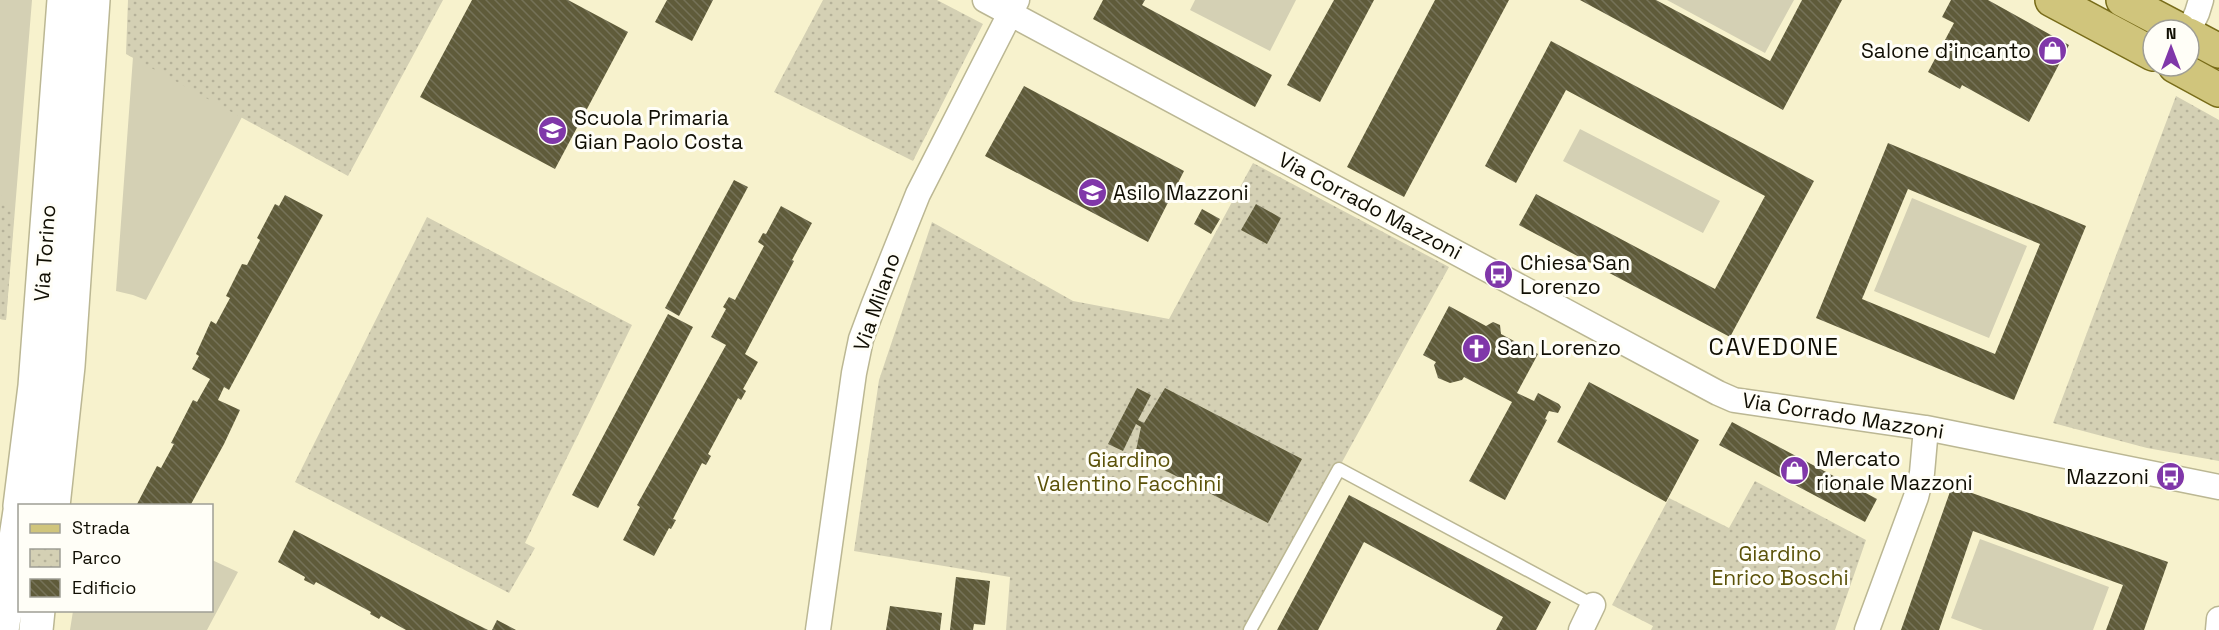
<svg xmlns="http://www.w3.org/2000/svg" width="2219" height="630" font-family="'Space Grotesk',sans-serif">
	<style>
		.green { fill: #d4d0b4 }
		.park { fill: url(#park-dots) }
		.building { fill: url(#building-back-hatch); fill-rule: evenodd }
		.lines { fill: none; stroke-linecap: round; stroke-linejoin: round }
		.lane-casing { stroke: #bbb793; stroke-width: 15 }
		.street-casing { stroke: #bbb793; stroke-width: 27 }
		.secondary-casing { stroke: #bbb793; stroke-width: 36 }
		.primary-casing { stroke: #786c19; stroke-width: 36 }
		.lane { stroke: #fff; stroke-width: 12 }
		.street { stroke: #fff; stroke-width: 24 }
		.secondary { stroke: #fff; stroke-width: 33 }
		.primary { stroke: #d0c57c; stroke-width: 33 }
		.labels { text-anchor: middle; stroke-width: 6; stroke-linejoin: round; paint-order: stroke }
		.poi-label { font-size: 21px; fill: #100e03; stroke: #fffef7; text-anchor: start }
		.street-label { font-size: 21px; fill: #100e03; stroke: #fffef7 }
		.park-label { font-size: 21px; fill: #5b5209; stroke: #fffef7 }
		.quarter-label { font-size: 24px; letter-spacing: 1.5px; fill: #100e03; stroke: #fffef7 }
	</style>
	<defs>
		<pattern id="park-dots" width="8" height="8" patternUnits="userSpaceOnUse" patternTransform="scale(1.5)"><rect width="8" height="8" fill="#d4d0b4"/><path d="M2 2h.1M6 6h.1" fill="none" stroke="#b5b199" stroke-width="1.8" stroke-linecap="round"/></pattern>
		<pattern id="building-back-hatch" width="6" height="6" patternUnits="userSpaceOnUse" patternTransform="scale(1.5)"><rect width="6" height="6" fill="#5f5b3a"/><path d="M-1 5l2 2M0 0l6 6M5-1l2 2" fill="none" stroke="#757258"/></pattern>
	</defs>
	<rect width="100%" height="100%" fill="#f7f2cd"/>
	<path class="green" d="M 0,0 L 32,0 L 6,320 L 0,319 Z
		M 1195,0 L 1296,0 L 1270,51 L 1190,10 Z
		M 1667,0 L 1794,0 L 1765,53 Z
		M 133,57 L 242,117 L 146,300 L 133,295 L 116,291 Z
		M 1580,129 L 1720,201 L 1703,233 L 1563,161 Z
		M 1912,198 L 2027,246 L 1989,338 L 1874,291 Z
		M 1980,539 L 2109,587 L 2093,630 L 1983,630 L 1951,618 Z
		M 212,560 L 238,572 L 207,630 L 70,630 L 73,611 L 212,610 Z"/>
	<path class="park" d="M 128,0 L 443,0 L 348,176 L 126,54 Z
		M 823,0 L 937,0 L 983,24 L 913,161 L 774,92 Z
		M 2176,96 L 2219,120 L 2219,461 L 2147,448 L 2053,423 Z
		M 1253,163 L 1449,267 L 1250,630 L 1006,630 L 1010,577 L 854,551 L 879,380 L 932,222 L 1073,301 L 1169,319 Z
		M 0,194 L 14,214 L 6,320 L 0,319 Z
		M 427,217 L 632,325 L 525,543 L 535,548 L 509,593 L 295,482 Z
		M 1755,481 L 1866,540 L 1835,630 L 1651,630 L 1653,626 L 1612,605 L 1669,498 L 1729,528 Z"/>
	<path class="building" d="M 472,0 L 568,0 L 628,32 L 555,169 L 420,97 Z
		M 667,0 L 713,0 L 692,41 L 655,22 Z
		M 1103,0 L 1145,0 L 1142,5 L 1272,75 L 1255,107 L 1093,19 Z
		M 1334,0 L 1374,0 L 1320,102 L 1287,85 Z
		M 1435,0 L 1509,0 L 1404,197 L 1347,167 Z
		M 1580,0 L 1656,0 L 1770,61 L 1802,0 L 1842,0 L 1783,110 Z
		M 1951,0 L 1988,0 L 2069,45 L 2029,122 L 1962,85 L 1960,89 L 1928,72 L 1954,23 L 1942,17 Z
		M 1551,41 L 1814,181 L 1730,337 L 1519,225 L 1536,194 L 1715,289 L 1765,196 L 1566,90 L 1516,183 L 1485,166 Z
		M 1024,86 L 1184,171 L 1148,242 L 985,156 Z
		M 1888,143 L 2086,226 L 2014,400 L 1816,318 ZM 1908,189 L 2040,244 L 1995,354 L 1862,299 Z
		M 734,180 L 748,187 L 679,316 L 665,308 Z
		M 285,195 L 323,215 L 229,390 L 224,387 L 218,400 L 240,410 L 224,444 L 190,506 L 136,506 L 157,466 L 161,468 L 174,444 L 171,443 L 193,400 L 197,402 L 210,379 L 192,369 L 199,356 L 196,354 L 211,321 L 216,324 L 230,298 L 226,296 L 242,264 L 247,265 L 260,240 L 257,238 L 275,204 L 279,206 Z
		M 1256,204 L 1281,218 L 1267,244 L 1241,230 Z
		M 781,206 L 812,223 L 792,260 L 794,261 L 745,354 L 758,362 L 743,389 L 746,391 L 741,400 L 738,398 L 708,454 L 711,456 L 706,465 L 702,463 L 673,519 L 676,520 L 671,529 L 669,528 L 654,556 L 623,540 L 640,507 L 637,505 L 726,345 L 711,337 L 726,309 L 723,307 L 729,297 L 735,300 L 764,246 L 758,242 L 763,233 L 766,234 Z
		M 1202,209 L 1220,219 L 1211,234 L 1194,224 Z
		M 1449,306 L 1486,326 L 1493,322 L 1500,325 L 1501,334 L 1538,354 L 1517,393 L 1534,401 L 1538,393 L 1559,404 L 1561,407 L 1558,413 L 1549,411 L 1545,419 L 1547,420 L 1505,500 L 1469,481 L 1512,402 L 1464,377 L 1462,380 L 1450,383 L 1438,378 L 1434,365 L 1436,362 L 1423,355 Z
		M 668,314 L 693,327 L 598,508 L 572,495 Z
		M 1589,382 L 1699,440 L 1666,502 L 1557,442 Z
		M 1137,388 L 1151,395 L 1138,420 L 1144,423 L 1165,388 L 1302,459 L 1268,523 L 1135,455 L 1141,427 L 1136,424 L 1123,451 L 1108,444 Z
		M 1732,422 L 1877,499 L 1865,522 L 1719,445 Z
		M 1952,486 L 2168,562 L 2144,630 L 2106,630 L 2123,585 L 1973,531 L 1939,630 L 1901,630 Z
		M 1349,495 L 1551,602 L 1536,630 L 1496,630 L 1503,617 L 1364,542 L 1318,630 L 1277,630 Z
		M 294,530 L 458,615 L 488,630 L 406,630 L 381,616 L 379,619 L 370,614 L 371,612 L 316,582 L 314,585 L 304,580 L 305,577 L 278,562 Z
		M 956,577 L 990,581 L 985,625 L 974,624 L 973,630 L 950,630 Z
		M 890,606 L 942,613 L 940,630 L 886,630 Z
		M 497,620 L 516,630 L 492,630 Z"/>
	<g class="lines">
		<defs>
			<path id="lane" d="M 1250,630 L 1339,469 L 1593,605"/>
			<path id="street" d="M 985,0 L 1718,393 L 1734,400 L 1926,428 L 2219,487
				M 2189,30 L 2197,13 L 2201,0
				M 818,630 L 854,373 L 861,339 L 874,304 L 918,194 L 1017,0
				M 1581,630 L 1593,605
				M 1867,630 L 1916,497 L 1922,473 L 1926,428
				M 2218,630 L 2219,619"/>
			<path id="secondary" d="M 20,506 L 35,386 L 64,0
				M 53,506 L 68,366 L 93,0
				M 2,630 L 20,511
				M 36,630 L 38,610"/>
			<path id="primary" d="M 2052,0 L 2153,54
				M 2123,0 L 2180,30
				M 2189,35 L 2219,51
				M 2175,66 L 2219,90"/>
		</defs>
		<use href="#lane" class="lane-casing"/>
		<use href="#street" class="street-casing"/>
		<use href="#secondary" class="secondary-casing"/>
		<use href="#primary" class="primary-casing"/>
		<use href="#lane" class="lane"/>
		<use href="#street" class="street"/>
		<use href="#secondary" class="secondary"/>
		<use href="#primary" class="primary"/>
	</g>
	<defs>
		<symbol id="shop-disc" viewBox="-11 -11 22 22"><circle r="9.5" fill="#8037a9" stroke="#fffef7"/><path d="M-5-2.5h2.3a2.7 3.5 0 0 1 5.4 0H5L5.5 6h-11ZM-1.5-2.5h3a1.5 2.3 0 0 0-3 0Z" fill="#fff"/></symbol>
		<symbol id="school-disc" viewBox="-11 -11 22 22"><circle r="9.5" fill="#8037a9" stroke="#fffef7"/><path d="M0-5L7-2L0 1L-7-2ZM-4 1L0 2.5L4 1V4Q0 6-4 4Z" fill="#fff"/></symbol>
		<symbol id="bus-disc" viewBox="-11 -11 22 22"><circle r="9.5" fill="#8037a9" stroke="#fffef7"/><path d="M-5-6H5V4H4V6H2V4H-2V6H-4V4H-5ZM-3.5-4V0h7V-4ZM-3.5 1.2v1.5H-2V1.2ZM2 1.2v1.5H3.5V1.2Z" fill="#fff"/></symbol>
		<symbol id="church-disc" viewBox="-11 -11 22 22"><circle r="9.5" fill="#8037a9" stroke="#fffef7"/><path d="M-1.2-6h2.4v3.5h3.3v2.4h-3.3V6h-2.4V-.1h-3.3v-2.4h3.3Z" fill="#fff"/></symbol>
	</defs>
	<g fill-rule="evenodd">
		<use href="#shop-disc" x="2036" y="34" width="33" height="33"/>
		<use href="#school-disc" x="536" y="114" width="33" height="33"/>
		<use href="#school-disc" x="1076" y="176" width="33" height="33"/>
		<use href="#bus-disc" x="1482" y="258" width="33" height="33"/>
		<use href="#church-disc" x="1460" y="332" width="33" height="33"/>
		<use href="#shop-disc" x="1778" y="454" width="33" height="33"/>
		<use href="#bus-disc" x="2154" y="460" width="33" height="33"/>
	</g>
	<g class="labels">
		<g class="poi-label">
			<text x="2031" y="58" text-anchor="end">Salone d'incanto</text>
			<text x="574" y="125">Scuola Primaria<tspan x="574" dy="24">Gian Paolo Costa</tspan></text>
			<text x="1113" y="200">Asilo Mazzoni</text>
			<text x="1520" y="270">Chiesa San<tspan x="1520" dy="24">Lorenzo</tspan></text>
			<text x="1497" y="355">San Lorenzo</text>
			<text x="1816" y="466">Mercato<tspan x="1816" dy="24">rionale Mazzoni</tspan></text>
			<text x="2149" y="484" text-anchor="end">Mazzoni</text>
		</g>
		<g class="street-label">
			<text transform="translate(1370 206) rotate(28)" y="7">Via Corrado Mazzoni</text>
			<text transform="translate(45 253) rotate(-86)" y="7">Via Torino</text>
			<text transform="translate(877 302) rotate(-71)" y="7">Via Milano</text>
			<text transform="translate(1843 416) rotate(9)" y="7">Via Corrado Mazzoni</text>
		</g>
		<g class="park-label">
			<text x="1129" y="467">Giardino<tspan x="1129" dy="24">Valentino Facchini</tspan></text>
			<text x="1780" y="561">Giardino<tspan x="1780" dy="24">Enrico Boschi</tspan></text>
		</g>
		<g class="quarter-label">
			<text x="1774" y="355">CAVEDONE</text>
		</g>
	</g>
	<rect x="18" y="504" width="195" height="108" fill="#fffef7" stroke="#9f9e95" stroke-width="1.5"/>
	<rect x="30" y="524" width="30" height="9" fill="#d0c57c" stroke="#9f9e95" stroke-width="1.5"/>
	<text x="72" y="534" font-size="18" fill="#100e03">Strada</text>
	<rect x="30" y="549" width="30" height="18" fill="url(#park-dots)" stroke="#9f9e95" stroke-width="1.5"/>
	<text x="72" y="564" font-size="18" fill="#100e03">Parco</text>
	<rect x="30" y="579" width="30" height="18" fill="url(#building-back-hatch)" stroke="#9f9e95" stroke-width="1.5"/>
	<text x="72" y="594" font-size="18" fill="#100e03">Edificio</text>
	<g transform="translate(2171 48)"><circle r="28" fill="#fffef7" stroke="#9f9e95" stroke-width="1.5"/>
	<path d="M0-4.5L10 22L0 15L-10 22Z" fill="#8037a9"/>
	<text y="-9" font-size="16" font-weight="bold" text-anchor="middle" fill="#100e03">N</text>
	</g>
</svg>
